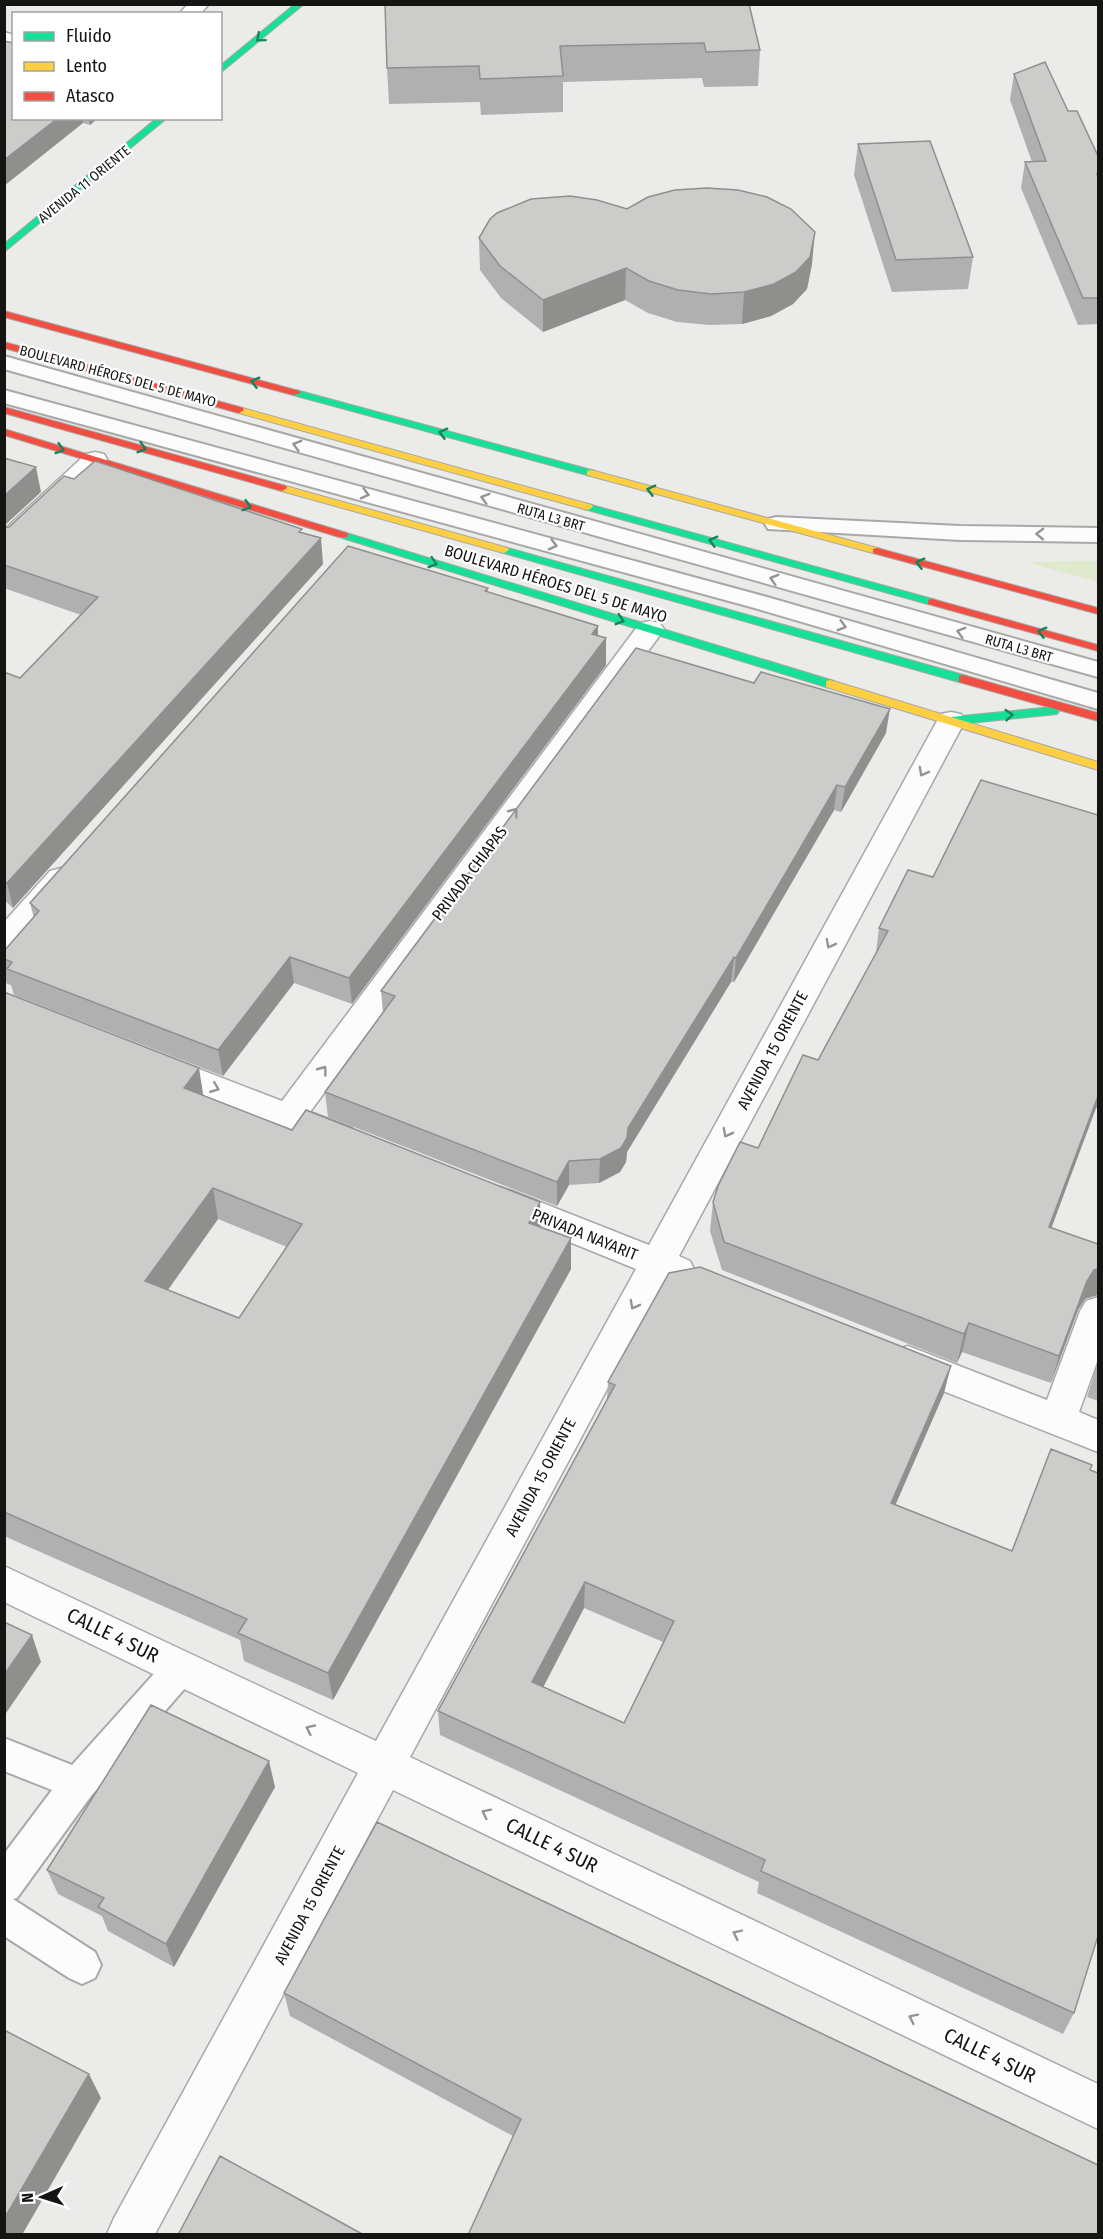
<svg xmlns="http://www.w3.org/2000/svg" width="1103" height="2239" font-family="'Fira Sans Condensed',sans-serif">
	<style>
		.green { fill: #dfe9cc }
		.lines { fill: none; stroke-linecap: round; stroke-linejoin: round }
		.lane-casing { stroke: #a8a8a6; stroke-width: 4 }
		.street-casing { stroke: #a8a8a6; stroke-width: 3 }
		.fast-casing { stroke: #a8a8a6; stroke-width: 2 }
		.slow-casing { stroke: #a8a8a6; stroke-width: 2 }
		.jam-casing { stroke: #a8a8a6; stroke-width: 2 }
		.lane { fill: #fcfcfc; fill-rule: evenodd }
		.street { fill: #fcfcfc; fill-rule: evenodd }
		.fast { fill: #16e098; fill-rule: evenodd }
		.slow { fill: #ffcf43; fill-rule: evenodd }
		.jam { fill: #f24e42; fill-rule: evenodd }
		.wall { fill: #afb0af; fill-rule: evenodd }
		.shaded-wall { fill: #8f908e }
		.building { fill: #cccdcb; stroke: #8f908e; stroke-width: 1.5; fill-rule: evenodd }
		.oneway { stroke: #15845c }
		.oneway2 { stroke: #949493 }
		.labels { text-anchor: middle; stroke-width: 4.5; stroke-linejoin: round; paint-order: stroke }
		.far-street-label { font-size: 14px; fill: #141412; stroke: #fff }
		.street-label { font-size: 16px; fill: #141412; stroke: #fff }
		.near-street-label { font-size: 20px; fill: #141412; stroke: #fff }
	</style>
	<rect width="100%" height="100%" fill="#ebece9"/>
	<path class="green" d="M 1098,561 L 1098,582 L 1027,562 Z"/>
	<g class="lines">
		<defs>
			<path id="lane" d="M 4,356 L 1098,662 L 1098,677 L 4,369 Z
				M 4,390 L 767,597 L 1098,693 L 1098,709 L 751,607 L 4,403 Z
				M 776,517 L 960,526 L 1098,528 L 1098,542 L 960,540 L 768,529 L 765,524 L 768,519 Z
				M 181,1652 L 193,1657 L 198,1668 L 193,1679 L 91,1796 L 17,1898 L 13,1899 L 95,1952 L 101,1965 L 95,1978 L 82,1984 L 69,1978 L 4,1936 L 4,1854 L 52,1790 L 4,1771 L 4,1738 L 72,1765 L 169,1657 Z"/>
			<path id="street" d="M 188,4 L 209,4 L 200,14 L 179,14 Z
				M 4,32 L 14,35 L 14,47 L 4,44 Z
				M 95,452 L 104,454 L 107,459 L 104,464 L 13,551 L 4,553 L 4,530 L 86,454 Z
				M 650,621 L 660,623 L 664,629 L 660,635 L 310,1112 L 352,1128 L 357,1137 L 352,1146 L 340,1150 L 328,1146 L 149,1075 L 144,1066 L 149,1057 L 160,1054 L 282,1101 L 640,623 Z
				M 951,712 L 961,714 L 965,721 L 679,1256 L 690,1261 L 695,1271 L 690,1281 L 678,1285 L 665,1281 L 410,1757 L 1098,2084 L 1098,2129 L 393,1790 L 155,2234 L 107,2234 L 114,2218 L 358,1773 L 4,1602 L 4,1566 L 376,1741 L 636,1269 L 488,1209 L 483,1200 L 488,1191 L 500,1187 L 512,1191 L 649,1245 L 937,721 L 941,714 Z
				M 61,868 L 72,871 L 76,878 L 72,885 L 15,950 L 4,953 L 4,922 L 50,871 Z
				M 1098,1297 L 1098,1359 L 1079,1412 L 1098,1420 L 1098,1452 L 895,1372 L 890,1361 L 895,1350 L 908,1346 L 1047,1400 L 1080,1311 L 1086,1301 Z"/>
			<path id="fast" d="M 295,4 L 304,4 L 220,73 L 220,66 Z
				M 157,118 L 167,118 L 4,252 L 4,244 Z
				M 296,390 L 595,471 L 596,473 L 591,476 L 587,475 L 293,395 L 293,391 Z
				M 588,504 L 936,600 L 937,602 L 936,604 L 928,604 L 584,509 L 584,505 Z
				M 343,532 L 834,681 L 836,684 L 830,688 L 826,687 L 339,537 L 338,535 Z
				M 504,547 L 967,676 L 969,679 L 967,682 L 959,682 L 500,552 L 499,550 Z
				M 1053,707 L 1059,711 L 1057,714 L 951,725 L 945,721 L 951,717 Z"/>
			<path id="slow" d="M 239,407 L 592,505 L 593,507 L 588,510 L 584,509 L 235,412 L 234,410 Z
				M 591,470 L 881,549 L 882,551 L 881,553 L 873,553 L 587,475 L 587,471 Z
				M 282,485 L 508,548 L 509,550 L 504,553 L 500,552 L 278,490 L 278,486 Z
				M 830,680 L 1098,762 L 1098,770 L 826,687 L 826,681 Z"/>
			<path id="jam" d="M 4,311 L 299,391 L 301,393 L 293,395 L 4,317 Z
				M 4,342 L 243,408 L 244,410 L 239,413 L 235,412 L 4,348 Z
				M 4,407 L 286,486 L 287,488 L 282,491 L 278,490 L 4,413 Z
				M 4,429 L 347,533 L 348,535 L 347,537 L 339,537 L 4,435 Z
				M 877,548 L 1098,608 L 1098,614 L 873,553 L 873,549 Z
				M 932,599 L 1098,645 L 1098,651 L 928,604 L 928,600 Z
				M 963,675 L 1098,713 L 1098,721 L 959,682 L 959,676 Z"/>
		</defs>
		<use href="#lane" class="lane-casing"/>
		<use href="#street" class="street-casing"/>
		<use href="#fast" class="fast-casing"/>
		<use href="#slow" class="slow-casing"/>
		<use href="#jam" class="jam-casing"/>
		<use href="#lane" class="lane"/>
		<use href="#street" class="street"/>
		<use href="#fast" class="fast"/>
		<use href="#slow" class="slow"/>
		<use href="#jam" class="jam"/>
	</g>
	<path class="wall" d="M 749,4 L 760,50 L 758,86 L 704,87 L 702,78 L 563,82 L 563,112 L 481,115 L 480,102 L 389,104 L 387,68 Z
		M 1014,74 L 1068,111 L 1098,156 L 1098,324 L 1078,325 L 1021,188 L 1025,162 L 1032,162 L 1010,100 Z
		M 14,118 L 98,118 L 90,125 L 83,123 Z
		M 858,144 L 973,257 L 968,289 L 892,292 L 854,175 Z
		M 627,209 L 812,264 L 807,289 L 793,304 L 771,316 L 742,324 L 710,325 L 677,322 L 648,313 L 625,300 L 543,332 L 501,298 L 480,270 L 479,238 Z
		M 74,479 L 303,533 L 323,564 L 13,908 L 4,900 L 4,672 L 20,678 L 81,615 L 4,588 L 4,528 L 9,527 Z
		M 488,588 L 488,592 L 598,626 L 598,635 L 606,638 L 606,665 L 352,1004 L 294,983 L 223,1076 L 14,995 L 11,985 L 7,984 L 4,976 L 4,951 L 34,918 L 30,903 Z
		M 886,733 L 841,812 L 834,810 L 734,982 L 731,982 L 627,1152 L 626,1162 L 620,1172 L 599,1183 L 569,1185 L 557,1206 L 328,1117 L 325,1092 L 383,1013 L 381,991 Z
		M 1098,815 L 1098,1109 L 1096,1108 L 1051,1228 L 1085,1299 L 1078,1310 L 1051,1383 L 962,1352 L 957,1363 L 722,1270 L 710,1231 L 713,1202 L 758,1148 L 818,1060 L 876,953 L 879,928 L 933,877 Z
		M 4,992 L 204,1096 L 541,1227 L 571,1269 L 333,1700 L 244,1661 L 240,1640 L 4,1536 ZM 218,1219 L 287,1247 L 239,1318 L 168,1290 Z
		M 1098,1362 L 1098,1401 L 1087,1397 Z
		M 608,1382 L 944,1393 L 895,1505 L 1012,1551 L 1090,1470 L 1074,2013 L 1063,2034 L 757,1893 L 759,1882 L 440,1735 L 438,1711 L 607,1399 ZM 584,1608 L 663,1642 L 624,1723 L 543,1687 Z
		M 275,1787 L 174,1967 L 108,1931 L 102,1916 L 58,1894 L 47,1870 Z
		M 284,1993 L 1098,2165 L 513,2136 L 290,2016 Z"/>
	<path class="shaded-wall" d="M 58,118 L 83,118 L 83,123 L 4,186 L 4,160 Z
		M 89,118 L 98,118 L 90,125 Z
		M 815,232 L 812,264 L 807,289 L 793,304 L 771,316 L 742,324 L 744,292 Z
		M 626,268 L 625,300 L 543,332 L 543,300 Z
		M 36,467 L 41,492 L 4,526 L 4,496 Z
		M 321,538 L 323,564 L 13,908 L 7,883 Z
		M 598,626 L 597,650 L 606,638 L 606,665 L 352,1004 L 349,978 Z
		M 890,709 L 886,733 L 841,812 L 845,787 Z
		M 837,785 L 834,810 L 734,982 L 736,958 Z
		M 290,957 L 294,983 L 223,1076 L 218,1050 Z
		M 734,957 L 731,982 L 627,1152 L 626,1162 L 620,1172 L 599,1183 L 600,1159 L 628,1128 Z
		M 199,1068 L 204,1100 L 184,1088 Z
		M 1098,1096 L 1098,1101 L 1096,1108 L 1041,1256 L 1049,1227 Z
		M 569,1161 L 569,1185 L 557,1206 L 557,1182 Z
		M 213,1188 L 218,1219 L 152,1312 L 145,1281 Z
		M 540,1202 L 541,1234 L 529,1223 Z
		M 571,1238 L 571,1269 L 333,1700 L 328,1673 Z
		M 1098,1269 L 1098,1295 L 1085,1299 L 1078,1310 L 1051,1383 L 1059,1356 L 1087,1281 L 1094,1270 Z
		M 969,1323 L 962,1352 L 957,1363 L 964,1334 Z
		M 951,1366 L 944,1393 L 885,1529 L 891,1503 Z
		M 585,1582 L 584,1608 L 533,1707 L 532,1682 Z
		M 32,1635 L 41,1662 L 4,1716 L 4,1675 Z
		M 269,1761 L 275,1787 L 174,1967 L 166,1944 Z
		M 89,2074 L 101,2098 L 22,2235 L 4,2235 L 4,2219 Z"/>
	<path class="building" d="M 385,4 L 749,4 L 760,50 L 706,52 L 704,43 L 560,46 L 563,76 L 480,79 L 479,66 L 387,68 Z
		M 4,41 L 14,43 L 14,118 L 58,118 L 4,160 Z
		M 1045,62 L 1068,111 L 1077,111 L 1098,156 L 1098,174 L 1097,174 L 1098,177 L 1098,298 L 1083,298 L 1025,162 L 1046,161 L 1014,74 Z
		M 930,141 L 973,257 L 896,260 L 858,144 Z
		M 707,188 L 738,190 L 767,197 L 791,209 L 815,232 L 810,257 L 796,272 L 774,284 L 744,292 L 711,294 L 678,290 L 649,281 L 626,268 L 543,300 L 500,266 L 479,238 L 490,219 L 497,213 L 531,199 L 570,196 L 597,200 L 627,209 L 648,197 L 675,190 Z
		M 4,458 L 36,467 L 4,496 Z
		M 95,461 L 302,529 L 299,532 L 321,538 L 7,883 L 4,881 L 4,672 L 20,678 L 98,597 L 4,565 L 4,528 L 9,527 L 64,476 L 74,479 Z
		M 348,546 L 488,588 L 485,591 L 598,626 L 592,634 L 606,638 L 349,978 L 290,957 L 218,1050 L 7,969 L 12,962 L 4,959 L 4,951 L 39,911 L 30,903 Z
		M 636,648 L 754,683 L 761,672 L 890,709 L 845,787 L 837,785 L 736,958 L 734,957 L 628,1128 L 627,1138 L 621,1148 L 600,1159 L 569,1161 L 557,1182 L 325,1092 L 395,996 L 381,991 Z
		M 981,780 L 1098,815 L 1098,1096 L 1049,1227 L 1098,1244 L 1098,1269 L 1094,1270 L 1087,1281 L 1059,1356 L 969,1323 L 964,1334 L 724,1242 L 713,1202 L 718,1186 L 740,1142 L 758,1148 L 803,1055 L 818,1060 L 888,931 L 879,928 L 908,870 L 933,877 Z
		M 4,992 L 199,1068 L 184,1088 L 292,1130 L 306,1110 L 540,1202 L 529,1223 L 571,1238 L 328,1673 L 238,1633 L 247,1619 L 4,1512 ZM 213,1188 L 302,1224 L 239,1318 L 145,1281 Z
		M 700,1267 L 951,1366 L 891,1503 L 1012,1551 L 1051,1449 L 1092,1465 L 1090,1470 L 1098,1473 L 1098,1936 L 1074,2013 L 761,1871 L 765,1860 L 438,1711 L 615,1385 L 608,1382 L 669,1273 ZM 585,1582 L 674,1621 L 624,1723 L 532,1682 Z
		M 4,1622 L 32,1635 L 4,1675 Z
		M 151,1705 L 269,1761 L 166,1944 L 98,1907 L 104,1898 L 47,1870 Z
		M 377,1822 L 1098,2165 L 1098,2235 L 468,2235 L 521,2119 L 284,1993 Z
		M 4,2030 L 89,2074 L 4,2219 Z
		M 220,2156 L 364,2235 L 178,2235 Z"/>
	<defs><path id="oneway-chevron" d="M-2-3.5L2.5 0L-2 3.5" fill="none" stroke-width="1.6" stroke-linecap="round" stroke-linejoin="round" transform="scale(1.5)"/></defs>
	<g class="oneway">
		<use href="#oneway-chevron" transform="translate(260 38) rotate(140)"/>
		<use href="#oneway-chevron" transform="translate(255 382) rotate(-165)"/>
		<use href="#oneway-chevron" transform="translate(443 433) rotate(-165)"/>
		<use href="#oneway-chevron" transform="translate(142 448) rotate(16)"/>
		<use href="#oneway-chevron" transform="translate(60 449) rotate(17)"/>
		<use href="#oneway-chevron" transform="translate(651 490) rotate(-165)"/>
		<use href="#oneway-chevron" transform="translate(247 506) rotate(17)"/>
		<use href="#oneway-chevron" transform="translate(713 541) rotate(-165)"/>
		<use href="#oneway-chevron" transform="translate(433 563) rotate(17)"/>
		<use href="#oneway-chevron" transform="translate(920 563) rotate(-165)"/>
		<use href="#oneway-chevron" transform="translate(620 620) rotate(17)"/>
		<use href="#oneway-chevron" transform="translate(1042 632) rotate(-165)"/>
		<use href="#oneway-chevron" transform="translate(1009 715) rotate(-5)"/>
	</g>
	<g class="oneway2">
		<use href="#oneway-chevron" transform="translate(297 445) rotate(-164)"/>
		<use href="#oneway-chevron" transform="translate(365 494) rotate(15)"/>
		<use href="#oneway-chevron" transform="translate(485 498) rotate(-164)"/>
		<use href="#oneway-chevron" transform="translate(1040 534) rotate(-179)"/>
		<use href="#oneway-chevron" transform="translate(553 545) rotate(15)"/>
		<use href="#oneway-chevron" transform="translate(774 579) rotate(-164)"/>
		<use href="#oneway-chevron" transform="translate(842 626) rotate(16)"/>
		<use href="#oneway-chevron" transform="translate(961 632) rotate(-164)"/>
		<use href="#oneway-chevron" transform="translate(923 772) rotate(118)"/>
		<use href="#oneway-chevron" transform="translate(514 812) rotate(-53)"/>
		<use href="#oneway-chevron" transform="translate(830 944) rotate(118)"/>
		<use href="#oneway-chevron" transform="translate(323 1070) rotate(-53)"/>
		<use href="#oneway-chevron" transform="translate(215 1088) rotate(22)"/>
		<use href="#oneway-chevron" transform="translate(727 1133) rotate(118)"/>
		<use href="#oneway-chevron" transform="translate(634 1305) rotate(118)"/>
		<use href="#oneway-chevron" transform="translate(310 1729) rotate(-155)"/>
		<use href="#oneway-chevron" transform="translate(486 1813) rotate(-154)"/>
		<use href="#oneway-chevron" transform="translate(737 1934) rotate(-154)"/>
		<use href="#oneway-chevron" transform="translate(913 2018) rotate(-154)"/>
	</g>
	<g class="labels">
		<g class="far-street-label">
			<text transform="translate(84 184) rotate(-39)" y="5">AVENIDA 11 ORIENTE</text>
			<text transform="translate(118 376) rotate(15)" y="5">BOULEVARD HÉROES DEL 5 DE MAYO</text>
			<text transform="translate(551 517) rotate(16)" y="5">RUTA L3 BRT</text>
			<text transform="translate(1019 648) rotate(16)" y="5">RUTA L3 BRT</text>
		</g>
		<g class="street-label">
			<text transform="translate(556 583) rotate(17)" y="6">BOULEVARD HÉROES DEL 5 DE MAYO</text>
			<text transform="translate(469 873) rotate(-53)" y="6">PRIVADA CHIAPAS</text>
			<text transform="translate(772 1050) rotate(-62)" y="6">AVENIDA 15 ORIENTE</text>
			<text transform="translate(585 1234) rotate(22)" y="6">PRIVADA NAYARIT</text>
			<text transform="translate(540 1477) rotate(-62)" y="6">AVENIDA 15 ORIENTE</text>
			<text transform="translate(309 1905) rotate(-62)" y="6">AVENIDA 15 ORIENTE</text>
		</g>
		<g class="near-street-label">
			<text transform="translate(113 1635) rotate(26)" y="7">CALLE 4 SUR</text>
			<text transform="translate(552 1845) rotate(26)" y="7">CALLE 4 SUR</text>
			<text transform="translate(990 2055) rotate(26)" y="7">CALLE 4 SUR</text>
		</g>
	</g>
	<rect width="1103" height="2239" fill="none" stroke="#141412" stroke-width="12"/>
	<rect x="12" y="12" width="210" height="108" fill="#ffffff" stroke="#a1a1a0" stroke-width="1.5"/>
	<rect x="24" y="32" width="30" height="9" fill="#16e098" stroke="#a1a1a0" stroke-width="1.5"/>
	<text x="66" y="42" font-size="18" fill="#141412">Fluido</text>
	<rect x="24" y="62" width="30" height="9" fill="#ffcf43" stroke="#a1a1a0" stroke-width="1.5"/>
	<text x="66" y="72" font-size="18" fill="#141412">Lento</text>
	<rect x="24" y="92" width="30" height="9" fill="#f24e42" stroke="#a1a1a0" stroke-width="1.5"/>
	<text x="66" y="102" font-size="18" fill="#141412">Atasco</text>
	<g transform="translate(42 2197) rotate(267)" stroke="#ffffff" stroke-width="4.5" paint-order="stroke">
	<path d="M0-4.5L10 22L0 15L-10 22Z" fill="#141412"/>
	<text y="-9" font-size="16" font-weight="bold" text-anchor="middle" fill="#141412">N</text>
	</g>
</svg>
